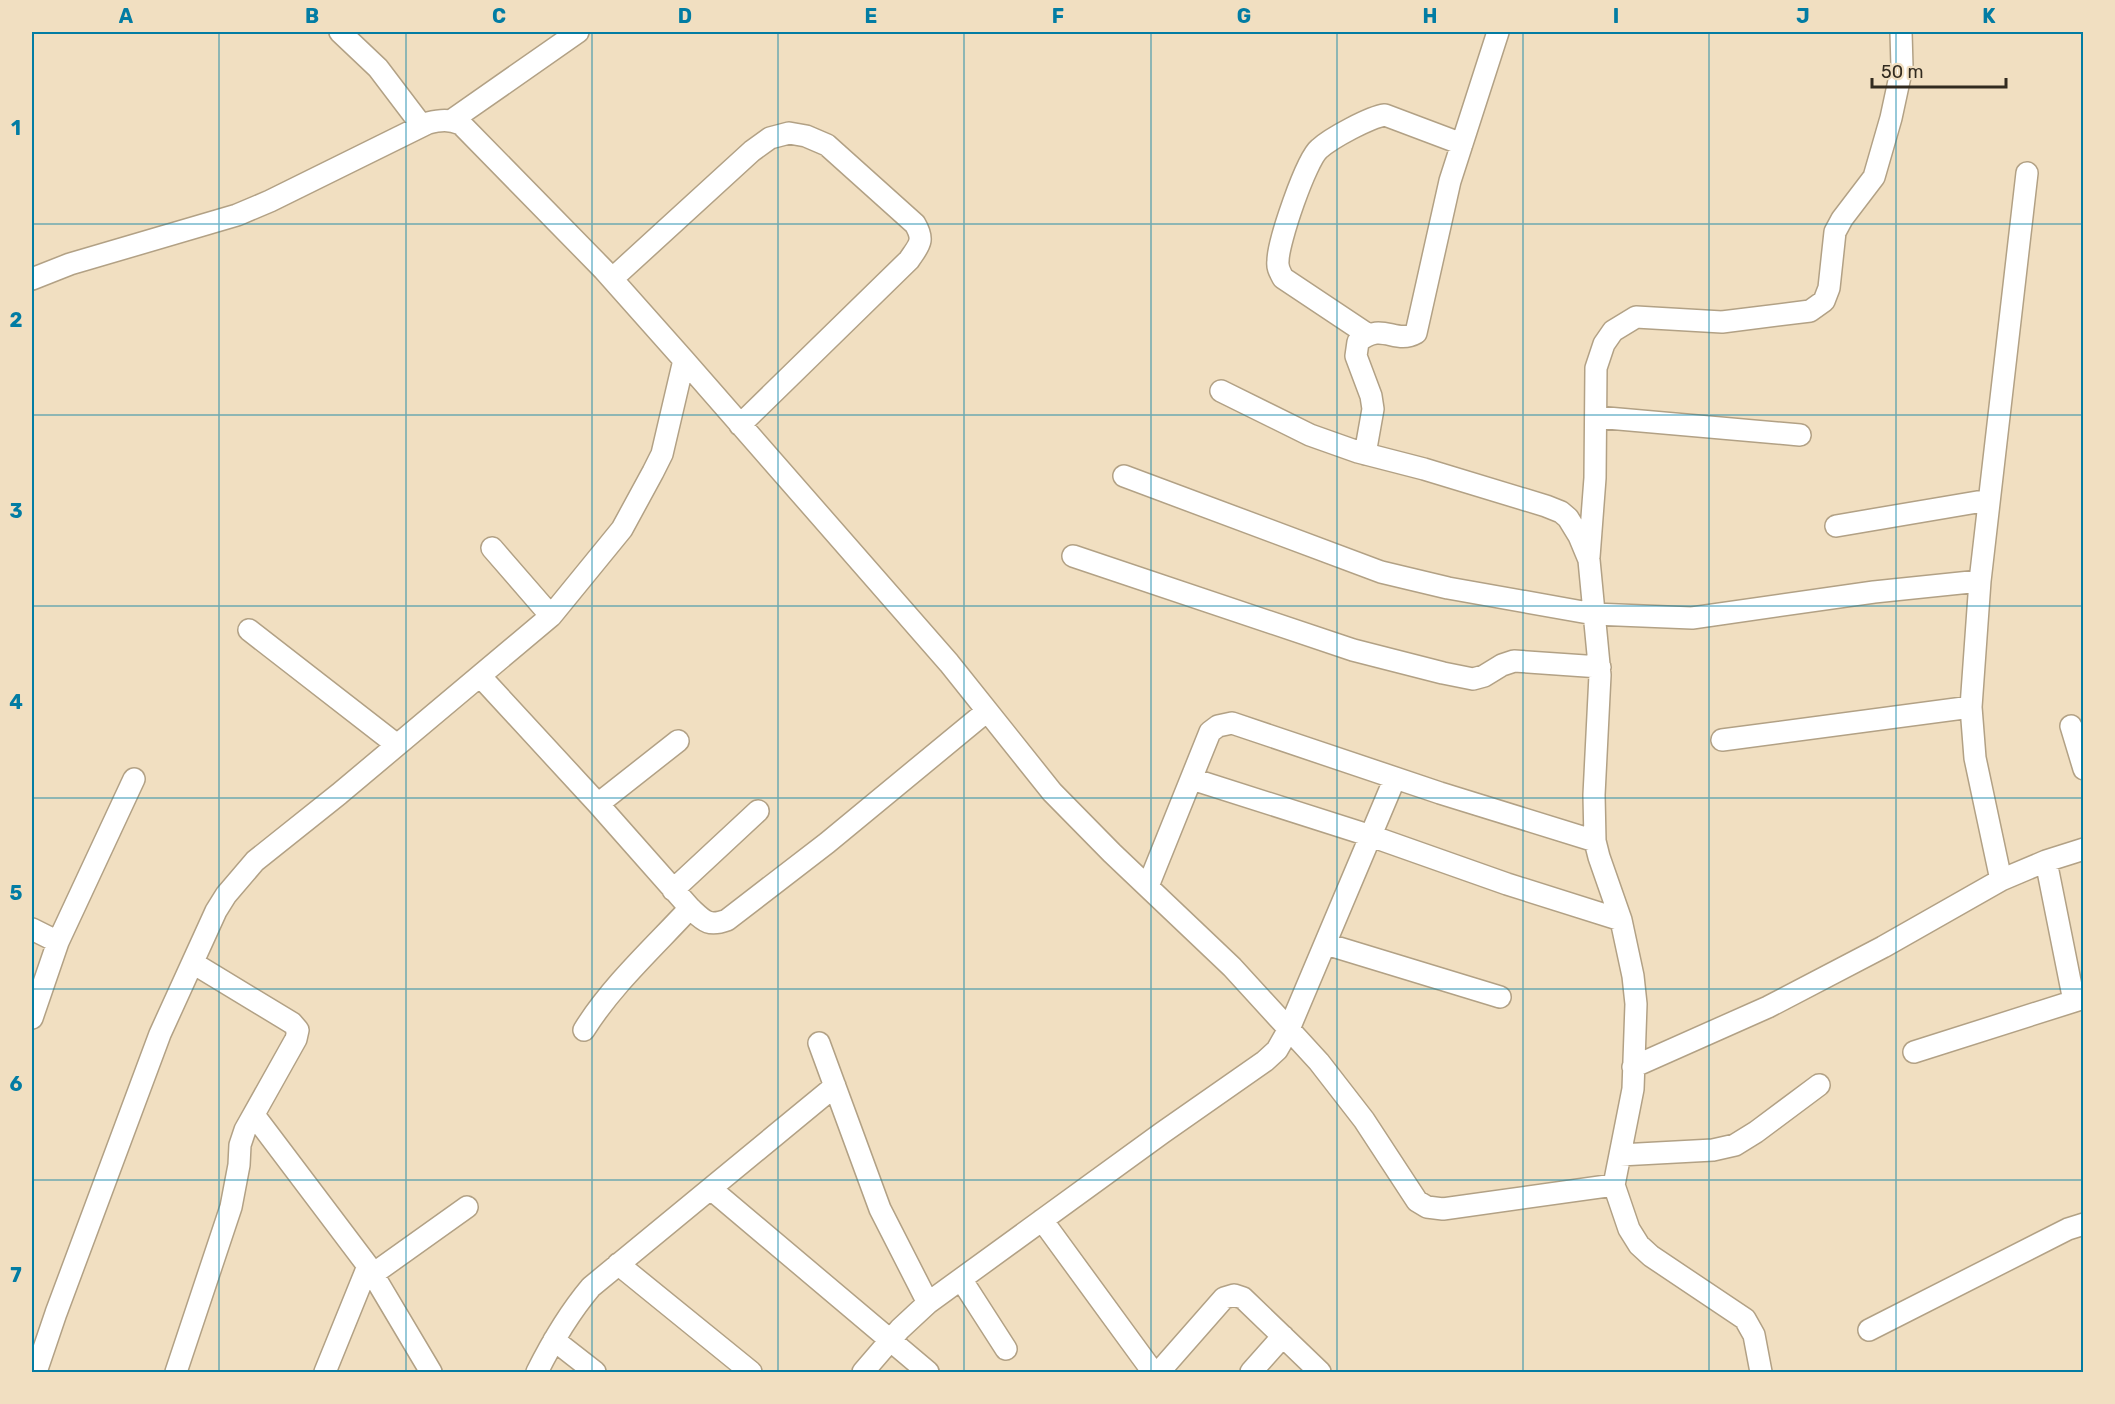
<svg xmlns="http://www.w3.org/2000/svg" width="2115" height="1404" font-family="Rubik,sans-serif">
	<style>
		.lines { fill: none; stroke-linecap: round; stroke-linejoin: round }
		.minor-casing { stroke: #b2a185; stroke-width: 24 }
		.minor { stroke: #fff; stroke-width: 21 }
		.grid { fill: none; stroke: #027ca3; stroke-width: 1.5; stroke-opacity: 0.55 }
		.neatline { fill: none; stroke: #027ca3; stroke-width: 2 }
		.grid-label { font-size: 20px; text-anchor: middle; font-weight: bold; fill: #027ca3 }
	</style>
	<rect width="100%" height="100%" fill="#f1dfc1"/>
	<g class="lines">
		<defs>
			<path id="minor" d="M 340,32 L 378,68 L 422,126
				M 452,120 L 578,32
				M 32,279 L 70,264 L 237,215 L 270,201 L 428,123 C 440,120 449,119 461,124 L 604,270 L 684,360 L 949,663 L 1052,792 L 1112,853 L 1232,967 L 1319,1062 L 1364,1120 L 1417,1201 L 1427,1207 L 1443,1209 L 1614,1185
				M 612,279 L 752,151 L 770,138 L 789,133 L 806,136 L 827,145 L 915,224 C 925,241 919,245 909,260 L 740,425
				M 1367,334 L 1283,278 C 1280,272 1277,268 1278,261 C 1278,242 1306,160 1319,149 C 1331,138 1370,117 1385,115 L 1462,144
				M 1221,391 L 1310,435 L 1358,452 L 1424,469 L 1546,506 L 1561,512 L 1568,518 L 1579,536 L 1589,560 L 1600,675 L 1594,795 L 1595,841 L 1599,857 L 1621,920 L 1633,976 L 1636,1004 L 1633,1089 L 1614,1185 L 1629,1229 L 1639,1245 L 1651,1256 L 1745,1319 L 1754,1335 L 1761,1372
				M 1596,417 L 1800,435
				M 1365,454 L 1373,409 L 1371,396 L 1356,356 L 1358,342 C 1382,321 1395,345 1416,333 L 1450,181 L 1498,32
				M 1124,476 L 1381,572 L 1448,588 L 1594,614 L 1692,618 L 1874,592 L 1980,581
				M 1836,526 L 1989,500
				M 492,548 L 551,616
				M 1073,556 L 1353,650 L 1443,673 L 1473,679 L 1484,676 L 1502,665 L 1514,661 L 1600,667
				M 1589,557 L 1595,478 L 1596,368 L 1604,344 L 1613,331 L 1636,317 L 1722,322 L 1810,311 L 1824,301 L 1829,288 L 1835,232 L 1842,219 L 1874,177 L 1891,118 L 1902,67 L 1901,32
				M 249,630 L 397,745
				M 480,676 L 598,804 L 690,908 C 704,921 708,927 727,920 L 827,843 L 987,711
				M 2071,726 L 2084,769
				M 1722,740 L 1971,707
				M 1192,779 L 1371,836 L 1507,884 L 1621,920
				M 598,804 L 678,741
				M 2046,861 L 2074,1001
				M 2001,880 L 1975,758 L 1971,707 L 1980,581 L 2027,173
				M 1148,886 L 1210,732 L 1218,726 L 1232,723 L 1440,793 L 1595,841
				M 673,890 L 758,811
				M 32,929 L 58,942
				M 1326,944 L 1500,997
				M 32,1018 L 58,942 L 134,779
				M 584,1030 C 612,985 654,947 690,908
				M 819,1043 L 880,1209 L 928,1303
				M 1914,1052 L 2084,998
				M 1633,1067 L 1768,1007 L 1883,947 L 2001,880 L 2046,861 L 2084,849
				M 254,1115 L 368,1266 L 431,1372
				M 1620,1155 L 1713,1150 L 1735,1145 L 1756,1132 L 1819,1085
				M 711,1189 L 928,1372
				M 1042,1220 L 1153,1372
				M 618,1264 L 751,1372
				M 373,1274 L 467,1207
				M 961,1279 L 1006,1349
				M 1869,1330 L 2068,1229 L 2084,1224
				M 554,1340 L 595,1372
				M 36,1372 L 56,1313 L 160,1034 L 216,911 L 226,895 L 255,861 L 339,794 L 551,616 L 622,529 L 653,472 L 662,454 L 684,360
				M 176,1372 L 231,1207 L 239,1165 L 240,1145 L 245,1130 L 296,1039 L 298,1030 L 292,1023 L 193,963
				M 325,1372 L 368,1266
				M 537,1372 C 552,1342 569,1313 591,1287 L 835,1086
				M 863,1372 L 900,1329 L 928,1303 L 1162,1133 L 1265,1061 L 1277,1050 L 1289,1029 L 1395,778
				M 1159,1372 L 1224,1298 L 1234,1295 L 1243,1298 L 1320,1372
				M 1251,1372 L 1283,1336"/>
		</defs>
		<use href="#minor" class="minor-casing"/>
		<use href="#minor" class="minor"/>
	</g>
	<path class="grid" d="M 219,32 L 219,1372M 406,32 L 406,1372M 592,32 L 592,1372M 778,32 L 778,1372M 964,32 L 964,1372M 1151,32 L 1151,1372M 1337,32 L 1337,1372M 1523,32 L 1523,1372M 1709,32 L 1709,1372M 1896,32 L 1896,1372M 32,224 L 2084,224M 32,415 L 2084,415M 32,606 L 2084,606M 32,798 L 2084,798M 32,989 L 2084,989M 32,1180 L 2084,1180"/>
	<rect width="2115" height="1404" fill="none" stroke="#f1dfc1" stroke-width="66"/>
	<path d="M1872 78v9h134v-9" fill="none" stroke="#322b20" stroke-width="3"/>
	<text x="1881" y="78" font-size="18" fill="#322b20" stroke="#f1dfc1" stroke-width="4.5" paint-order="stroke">50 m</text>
	<rect x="33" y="33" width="2049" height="1338" class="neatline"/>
	<g class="grid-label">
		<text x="126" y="23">A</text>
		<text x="312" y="23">B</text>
		<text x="499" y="23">C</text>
		<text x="685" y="23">D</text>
		<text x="871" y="23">E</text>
		<text x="1058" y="23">F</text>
		<text x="1244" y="23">G</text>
		<text x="1430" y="23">H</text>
		<text x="1616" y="23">I</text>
		<text x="1803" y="23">J</text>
		<text x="1989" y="23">K</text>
		<text x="16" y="135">1</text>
		<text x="16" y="327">2</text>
		<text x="16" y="518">3</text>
		<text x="16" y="709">4</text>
		<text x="16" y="900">5</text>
		<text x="16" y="1091">6</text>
		<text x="16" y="1282">7</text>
	</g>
</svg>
